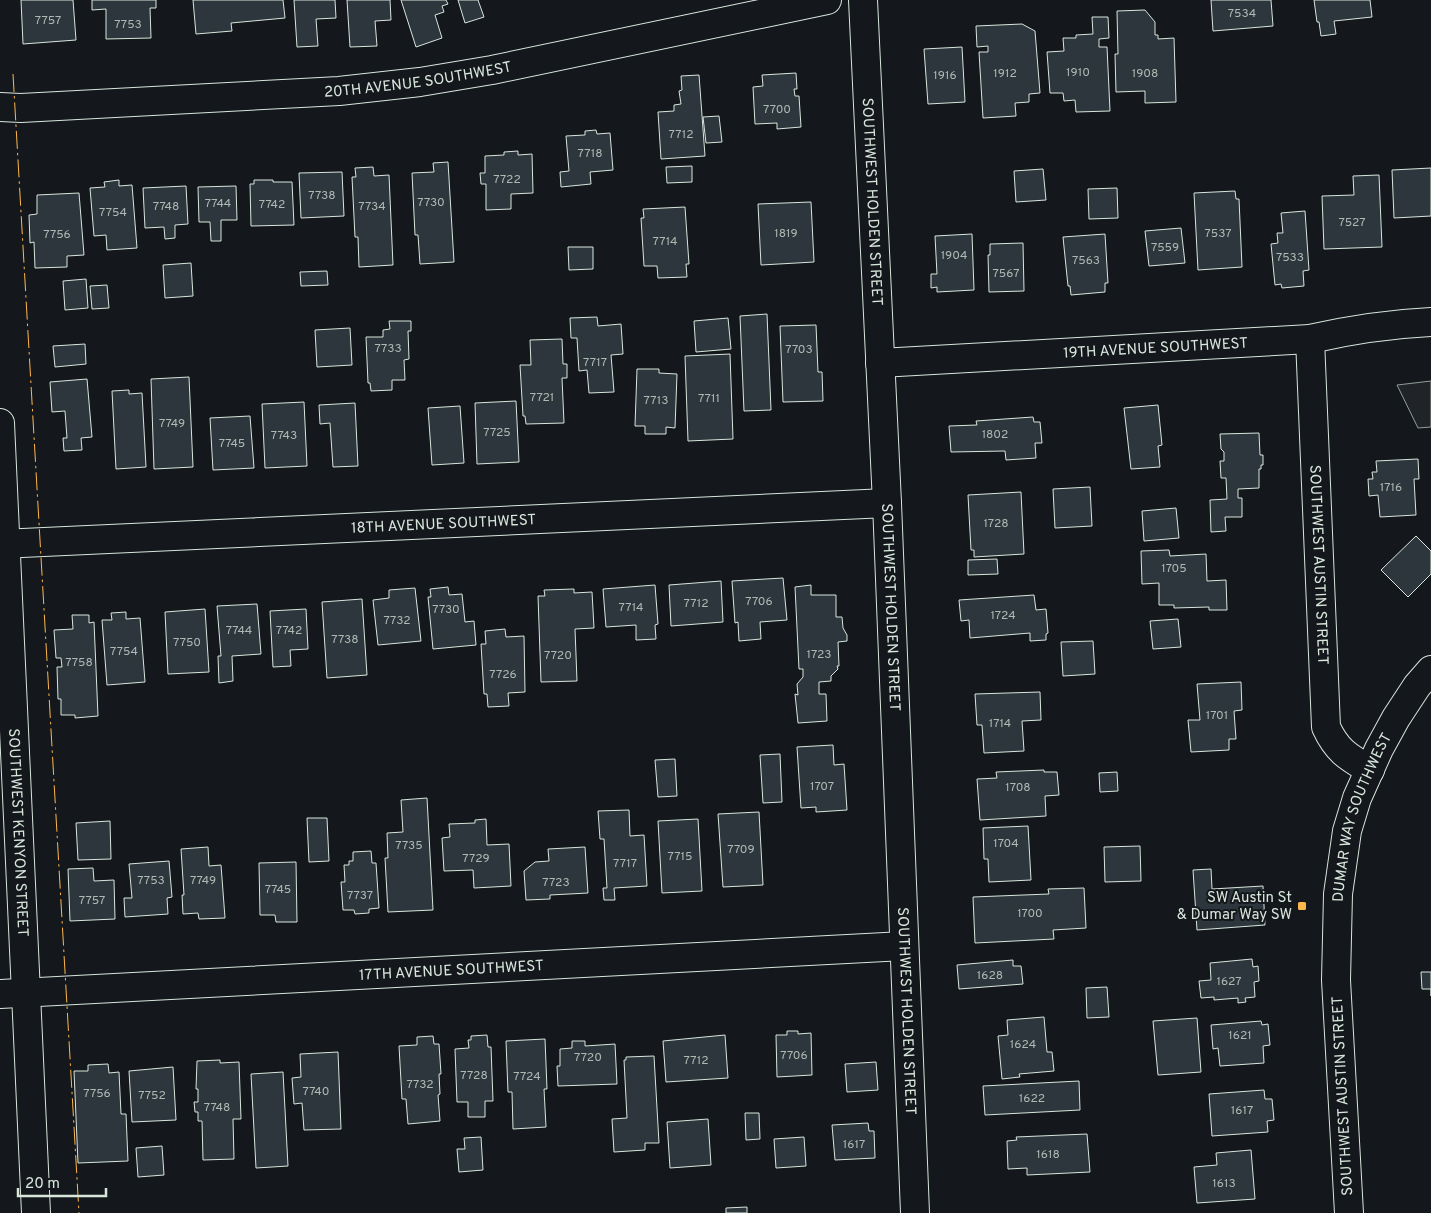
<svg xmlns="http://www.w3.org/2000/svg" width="1431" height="1213" font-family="Overpass,sans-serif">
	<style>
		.green { fill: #202428; stroke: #939e99 }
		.building { fill: #2c363c; stroke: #d8e6dc }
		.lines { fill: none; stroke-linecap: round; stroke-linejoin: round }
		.minor-casing { stroke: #d8e6dc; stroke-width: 30 }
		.minor { stroke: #14181c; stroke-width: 28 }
		.power { stroke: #ffb74d; stroke-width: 1; stroke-dasharray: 18 4 2.5 4; stroke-linecap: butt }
		.poi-dot { fill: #ffb74d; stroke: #14181c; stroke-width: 2 }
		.labels { text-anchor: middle; stroke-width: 4; stroke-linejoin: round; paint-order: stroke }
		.number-label { font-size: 12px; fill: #adbab4 }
		.street-label { font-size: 15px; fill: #d8e6dc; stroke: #14181c }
		.poi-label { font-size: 15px; fill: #d8e6dc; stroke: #14181c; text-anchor: end }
	</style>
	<rect width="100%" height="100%" fill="#14181c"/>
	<path class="green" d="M 1431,381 L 1431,427 L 1418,428 L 1397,385 Z"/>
	<path class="building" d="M 21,0 L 73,0 L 76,40 L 23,44 Z
		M 92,0 L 156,0 L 156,8 L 150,8 L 151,38 L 106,39 L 106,9 L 92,10 Z
		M 193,0 L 283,0 L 285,18 L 231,23 L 232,31 L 196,34 Z
		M 294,0 L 335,0 L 336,18 L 316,19 L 318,46 L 297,47 Z
		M 347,0 L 390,0 L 391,20 L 375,21 L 377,46 L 350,47 Z
		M 401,0 L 446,0 L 448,4 L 442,6 L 444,12 L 435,15 L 442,38 L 416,47 Z
		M 458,0 L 478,0 L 484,17 L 465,23 Z
		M 1211,0 L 1271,0 L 1273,26 L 1213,31 Z
		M 1314,0 L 1370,0 L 1372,17 L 1334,21 L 1336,34 L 1321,36 L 1319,22 L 1317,22 Z
		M 1145,10 L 1155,22 L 1155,35 L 1158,35 L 1158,39 L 1174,38 L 1176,102 L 1145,103 L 1145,91 L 1116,92 L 1115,54 L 1118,54 L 1117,11 Z
		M 1092,17 L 1108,17 L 1109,38 L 1099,39 L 1099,47 L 1107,47 L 1110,111 L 1076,112 L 1075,100 L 1064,101 L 1063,93 L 1050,93 L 1047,52 L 1064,51 L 1063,38 L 1076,38 L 1076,35 L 1093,34 Z
		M 1022,24 L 1035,31 L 1040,93 L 1029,94 L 1029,102 L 1015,103 L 1016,116 L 983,118 L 979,52 L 988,52 L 988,46 L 977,47 L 976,26 Z
		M 962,47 L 965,102 L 928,104 L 924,49 Z
		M 796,73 L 797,89 L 794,89 L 795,96 L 799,96 L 801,127 L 777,129 L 777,123 L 755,124 L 753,87 L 763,86 L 762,75 Z
		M 699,75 L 705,156 L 661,159 L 658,112 L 674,111 L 674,105 L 681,104 L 679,91 L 682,90 L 681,76 Z
		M 719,116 L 722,142 L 706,143 L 703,117 Z
		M 596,130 L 597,134 L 610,133 L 613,170 L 590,172 L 591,184 L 561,187 L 560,172 L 569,171 L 566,136 L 585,135 L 585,131 Z
		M 518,151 L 518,155 L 532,154 L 533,193 L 511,194 L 511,209 L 486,210 L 486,184 L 481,184 L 480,173 L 485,173 L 485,156 L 504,155 L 504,152 Z
		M 448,162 L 454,262 L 420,264 L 418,235 L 415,235 L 412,173 L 434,172 L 433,163 Z
		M 692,166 L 692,182 L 667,183 L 666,167 Z
		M 373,167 L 374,176 L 389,175 L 393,265 L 359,267 L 358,237 L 355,237 L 352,177 L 356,177 L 355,168 Z
		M 1431,168 L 1431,216 L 1394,218 L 1392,170 Z
		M 1043,169 L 1046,200 L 1016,202 L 1014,171 Z
		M 342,172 L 344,216 L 301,218 L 299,173 Z
		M 1379,175 L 1382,247 L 1324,249 L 1322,196 L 1354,195 L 1353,176 Z
		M 119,180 L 119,186 L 132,185 L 137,248 L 107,250 L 106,235 L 94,236 L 90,188 L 105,187 L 104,182 Z
		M 254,180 L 273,180 L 273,182 L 292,182 L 294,225 L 251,226 L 250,184 L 254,184 Z
		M 186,186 L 188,224 L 175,225 L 175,238 L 165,239 L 164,227 L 145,228 L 143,188 Z
		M 236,186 L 237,220 L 221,220 L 221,241 L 211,241 L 210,222 L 199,222 L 198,187 Z
		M 1117,188 L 1118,218 L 1089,219 L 1088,189 Z
		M 1235,191 L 1236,199 L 1239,199 L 1242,267 L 1198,270 L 1194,193 Z
		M 79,193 L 84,255 L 67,256 L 67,267 L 35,268 L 34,242 L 30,243 L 29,215 L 37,214 L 37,195 Z
		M 811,202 L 814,262 L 761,265 L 758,204 Z
		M 685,207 L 689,264 L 686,264 L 687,277 L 658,278 L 657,266 L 644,266 L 641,218 L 644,218 L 643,209 Z
		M 1305,211 L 1309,270 L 1303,271 L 1304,286 L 1282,288 L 1281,284 L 1275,285 L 1271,244 L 1278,243 L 1277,233 L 1283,233 L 1281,213 Z
		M 1181,228 L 1185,263 L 1149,266 L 1145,231 Z
		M 972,234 L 974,290 L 937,292 L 937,287 L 931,288 L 931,274 L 937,274 L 935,236 Z
		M 1105,234 L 1108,283 L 1105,283 L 1105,292 L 1071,295 L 1070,286 L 1068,286 L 1063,237 Z
		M 1023,243 L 1024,291 L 989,292 L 988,255 L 990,255 L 990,244 Z
		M 568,247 L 593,247 L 593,269 L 569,270 Z
		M 191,263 L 193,296 L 165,298 L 163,265 Z
		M 327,271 L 328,285 L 301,286 L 300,272 Z
		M 86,279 L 88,308 L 65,310 L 63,281 Z
		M 107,285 L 109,308 L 92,309 L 90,286 Z
		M 767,314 L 771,410 L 744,411 L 740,316 Z
		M 597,317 L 598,326 L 621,324 L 623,354 L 611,355 L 614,392 L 589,393 L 587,370 L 579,371 L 577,338 L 571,338 L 570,318 Z
		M 728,318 L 731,349 L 696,352 L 694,321 Z
		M 389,321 L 411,321 L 411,331 L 408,331 L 409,359 L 404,360 L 405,380 L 392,380 L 392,390 L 371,391 L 370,383 L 368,383 L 366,337 L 383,337 L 383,330 L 390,329 Z
		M 816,325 L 818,372 L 822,372 L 823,401 L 783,402 L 780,326 Z
		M 350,328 L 352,365 L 317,367 L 315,330 Z
		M 562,339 L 563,364 L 567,364 L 567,378 L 562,378 L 564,423 L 526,424 L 525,416 L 523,416 L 520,365 L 531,365 L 530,340 Z
		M 85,344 L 86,364 L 55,367 L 53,346 Z
		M 730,354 L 733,439 L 688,441 L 685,356 Z
		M 637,369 L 659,369 L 659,373 L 677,374 L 675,428 L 666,427 L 666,434 L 645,434 L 645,426 L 635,426 Z
		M 189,377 L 193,467 L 154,469 L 151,379 Z
		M 87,379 L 92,437 L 81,438 L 82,450 L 64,451 L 63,438 L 67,438 L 65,411 L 52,412 L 50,382 Z
		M 129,390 L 129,394 L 142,393 L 146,467 L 116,469 L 112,391 Z
		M 516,401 L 519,462 L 477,464 L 475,403 Z
		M 304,402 L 307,466 L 265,468 L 262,404 Z
		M 355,403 L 358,466 L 333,467 L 330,423 L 320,424 L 319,405 Z
		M 1158,405 L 1162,445 L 1158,446 L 1160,467 L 1131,469 L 1124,408 Z
		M 460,406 L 464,463 L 432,465 L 428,408 Z
		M 250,416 L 254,468 L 213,470 L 210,418 Z
		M 1033,417 L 1034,422 L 1040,422 L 1042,443 L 1035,443 L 1036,458 L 1006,460 L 1005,451 L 951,452 L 949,426 L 977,425 L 976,421 Z
		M 1259,433 L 1260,455 L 1263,455 L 1263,465 L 1261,465 L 1261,469 L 1259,469 L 1259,488 L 1238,489 L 1238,498 L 1242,498 L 1242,517 L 1225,517 L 1226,531 L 1211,532 L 1210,500 L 1227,499 L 1226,478 L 1221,478 L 1220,461 L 1224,461 L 1224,452 L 1221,449 L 1220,434 Z
		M 1418,459 L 1419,479 L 1414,479 L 1416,515 L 1380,517 L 1378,495 L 1369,496 L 1368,479 L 1373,479 L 1372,472 L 1377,472 L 1376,461 Z
		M 1090,487 L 1092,526 L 1055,528 L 1053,489 Z
		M 1021,492 L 1024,554 L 974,557 L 974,550 L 971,550 L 968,495 Z
		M 1176,508 L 1179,538 L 1144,541 L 1142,511 Z
		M 1416,536 L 1431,551 L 1431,574 L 1408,597 L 1381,570 Z
		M 1169,550 L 1170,556 L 1206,554 L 1207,581 L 1226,580 L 1227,610 L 1209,610 L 1209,607 L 1174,608 L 1174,605 L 1159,605 L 1159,583 L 1142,584 L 1141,551 Z
		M 997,559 L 998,574 L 968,575 L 968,560 Z
		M 783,578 L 787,620 L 760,622 L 761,639 L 739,641 L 738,622 L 735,623 L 732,581 Z
		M 721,581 L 723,622 L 671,626 L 669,585 Z
		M 655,585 L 658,624 L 655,625 L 656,639 L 636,640 L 636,625 L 606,627 L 603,589 Z
		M 811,585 L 811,595 L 836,595 L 836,617 L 842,617 L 843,628 L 847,635 L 847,641 L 838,642 L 839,666 L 837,666 L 838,669 L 831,676 L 831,681 L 819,682 L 819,694 L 826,694 L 827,721 L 798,723 L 795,694 L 798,695 L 797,684 L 803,677 L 803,669 L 799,669 L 795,587 Z
		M 448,587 L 449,595 L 462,594 L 465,622 L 474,621 L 476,645 L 433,649 L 428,597 L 431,597 L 430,589 Z
		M 415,588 L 421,641 L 378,645 L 373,600 L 389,598 L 389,590 Z
		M 574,589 L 574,593 L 592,592 L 594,628 L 575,629 L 577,681 L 541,682 L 538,596 L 545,596 L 544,590 Z
		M 1034,595 L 1036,610 L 1046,609 L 1048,633 L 1046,634 L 1046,640 L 1030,641 L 1030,633 L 970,638 L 969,620 L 961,621 L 959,600 Z
		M 362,599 L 367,675 L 327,678 L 322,602 Z
		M 257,604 L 261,654 L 232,656 L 233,681 L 219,683 L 218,656 L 221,656 L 217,606 Z
		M 205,609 L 209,672 L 168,674 L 165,612 Z
		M 306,609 L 308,649 L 290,650 L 291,666 L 273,667 L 270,611 Z
		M 126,612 L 126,619 L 140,618 L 145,682 L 107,685 L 102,620 L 112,620 L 111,613 Z
		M 72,615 L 89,615 L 89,623 L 94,622 L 98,716 L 75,718 L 75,715 L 61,715 L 61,699 L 58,699 L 57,667 L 62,667 L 61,658 L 56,658 L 54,630 L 73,629 Z
		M 1178,619 L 1181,647 L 1153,649 L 1150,621 Z
		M 505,629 L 506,637 L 524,636 L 525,692 L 508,693 L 509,706 L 488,707 L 487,694 L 484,694 L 481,644 L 486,644 L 485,631 Z
		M 1093,641 L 1095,674 L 1063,676 L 1061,642 Z
		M 1241,682 L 1242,710 L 1234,711 L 1236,739 L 1229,739 L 1229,750 L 1191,752 L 1188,720 L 1200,720 L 1197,684 Z
		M 1040,692 L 1041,720 L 1022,721 L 1024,751 L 984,753 L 982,725 L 977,725 L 975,694 Z
		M 833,745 L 834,765 L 844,764 L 847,810 L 816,812 L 816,807 L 801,808 L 797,747 Z
		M 780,754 L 782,802 L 763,803 L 760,755 Z
		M 675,759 L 677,796 L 658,797 L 655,760 Z
		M 1044,770 L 1044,772 L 1057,772 L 1059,795 L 1045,796 L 1046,816 L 980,820 L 977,779 L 997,778 L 996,772 Z
		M 1117,772 L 1118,791 L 1100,792 L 1099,773 Z
		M 427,798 L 433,910 L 388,912 L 385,858 L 388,858 L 387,833 L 403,832 L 401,800 Z
		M 629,810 L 630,836 L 644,835 L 647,886 L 614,888 L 615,900 L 604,900 L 603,888 L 607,888 L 604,839 L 600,839 L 598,811 Z
		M 759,812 L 763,885 L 723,887 L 718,814 Z
		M 307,818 L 327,818 L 329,861 L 309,862 Z
		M 486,819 L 487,845 L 509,844 L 511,886 L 474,888 L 473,870 L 444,871 L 442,838 L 450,837 L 449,824 L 475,823 L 475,820 Z
		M 698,819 L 702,891 L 662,893 L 658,821 Z
		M 110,821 L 111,859 L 78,860 L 76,823 Z
		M 1028,826 L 1031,880 L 989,882 L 988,859 L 984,859 L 983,828 Z
		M 1140,846 L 1141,881 L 1105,882 L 1104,847 Z
		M 208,847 L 209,866 L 221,865 L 225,918 L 199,919 L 198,913 L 183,914 L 182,895 L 184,895 L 181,849 Z
		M 585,847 L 588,893 L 550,895 L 550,899 L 526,900 L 524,871 L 535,862 L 549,861 L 548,849 Z
		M 371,851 L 372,863 L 376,863 L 379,908 L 369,909 L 369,913 L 355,914 L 354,910 L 343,910 L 341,882 L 345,882 L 344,865 L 349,865 L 349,861 L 353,861 L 353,852 Z
		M 169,861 L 172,897 L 167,898 L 168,914 L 125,917 L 124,898 L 132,898 L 129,864 Z
		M 296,862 L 297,922 L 276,922 L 275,915 L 260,915 L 259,863 Z
		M 93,868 L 94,881 L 114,880 L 115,919 L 70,921 L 68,869 Z
		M 1211,869 L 1212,889 L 1263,886 L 1265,925 L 1197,930 L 1193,870 Z
		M 1084,888 L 1086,928 L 1053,930 L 1054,939 L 975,943 L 973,897 L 1049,894 L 1048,889 Z
		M 1252,959 L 1253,967 L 1258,966 L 1259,981 L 1254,982 L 1255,997 L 1245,998 L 1246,1002 L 1238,1003 L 1238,998 L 1214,1000 L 1214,997 L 1201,998 L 1199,981 L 1211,980 L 1210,963 Z
		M 1013,960 L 1013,966 L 1021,966 L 1023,984 L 959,989 L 957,965 Z
		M 1421,972 L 1431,972 L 1431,996 L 1431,989 L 1422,989 Z
		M 1107,987 L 1109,1017 L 1087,1018 L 1086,988 Z
		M 1044,1017 L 1047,1052 L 1052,1052 L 1054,1071 L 1019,1074 L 1020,1077 L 1002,1079 L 998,1036 L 1008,1035 L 1007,1020 Z
		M 1197,1018 L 1201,1072 L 1158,1075 L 1153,1021 Z
		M 1261,1021 L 1262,1025 L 1268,1024 L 1270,1045 L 1263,1046 L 1264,1063 L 1220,1066 L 1218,1048 L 1213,1049 L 1211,1025 Z
		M 787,1031 L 798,1031 L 798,1034 L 811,1033 L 812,1075 L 777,1077 L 776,1035 L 787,1035 Z
		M 487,1035 L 488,1047 L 491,1047 L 493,1101 L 485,1101 L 485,1117 L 468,1117 L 468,1102 L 457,1102 L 455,1049 L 469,1048 L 468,1040 L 471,1040 L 471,1036 Z
		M 725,1035 L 728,1078 L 666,1082 L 663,1041 Z
		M 433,1036 L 434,1044 L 439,1044 L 441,1074 L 439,1074 L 440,1094 L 438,1095 L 440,1121 L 408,1124 L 406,1099 L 402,1099 L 399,1046 L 417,1045 L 417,1037 Z
		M 545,1039 L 547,1089 L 544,1089 L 546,1127 L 513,1129 L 512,1092 L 508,1092 L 506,1041 Z
		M 572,1041 L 585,1041 L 585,1046 L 615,1044 L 617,1084 L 558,1086 L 557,1066 L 560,1066 L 560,1049 L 572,1048 Z
		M 338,1052 L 341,1129 L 304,1130 L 302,1103 L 294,1104 L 292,1078 L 301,1077 L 300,1054 Z
		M 654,1056 L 659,1143 L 645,1143 L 645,1150 L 614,1152 L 612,1119 L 627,1118 L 624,1060 L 626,1060 L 626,1057 Z
		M 220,1060 L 220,1063 L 239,1062 L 241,1119 L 233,1119 L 234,1159 L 203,1160 L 202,1121 L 198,1121 L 198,1112 L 195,1112 L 194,1102 L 198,1102 L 198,1089 L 196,1089 L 197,1061 Z
		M 876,1062 L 878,1090 L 847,1092 L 845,1064 Z
		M 108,1064 L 109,1073 L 119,1072 L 121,1114 L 126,1114 L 128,1161 L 78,1163 L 74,1071 L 88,1071 L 88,1065 Z
		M 173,1067 L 176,1120 L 132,1122 L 129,1071 Z
		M 283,1072 L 288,1166 L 256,1168 L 251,1074 Z
		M 1079,1081 L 1080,1110 L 985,1115 L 983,1086 Z
		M 1264,1090 L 1265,1099 L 1272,1099 L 1274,1120 L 1267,1121 L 1268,1132 L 1212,1136 L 1209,1094 Z
		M 745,1113 L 759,1113 L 760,1139 L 746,1140 Z
		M 708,1119 L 711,1165 L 670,1168 L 667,1122 Z
		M 868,1123 L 869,1131 L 874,1131 L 875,1158 L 835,1160 L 832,1125 Z
		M 1087,1134 L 1090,1172 L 1027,1175 L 1027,1168 L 1008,1169 L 1007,1141 L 1017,1140 L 1016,1137 Z
		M 481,1137 L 483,1170 L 459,1172 L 457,1149 L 465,1149 L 464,1138 Z
		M 804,1137 L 806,1166 L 776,1168 L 774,1139 Z
		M 162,1146 L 164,1175 L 138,1177 L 136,1148 Z
		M 1251,1150 L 1255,1199 L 1197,1203 L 1194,1167 L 1217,1165 L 1216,1153 Z
		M 747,1207 L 747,1213 L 726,1213 L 726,1208 Z"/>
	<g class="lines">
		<defs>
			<g id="minor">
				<path id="s1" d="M 863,0 L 887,503 L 915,1213"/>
				<path id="s2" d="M 0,107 L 21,108 L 339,91 L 420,82 L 492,70 L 827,0"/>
				<path id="s3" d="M 1310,339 L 1326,727 C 1337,751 1348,757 1370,770"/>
				<path id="s4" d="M 880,363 L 1310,339 C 1350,330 1390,324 1431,322"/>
				<path id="s5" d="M 0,423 L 36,1213"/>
				<path id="s6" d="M 0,544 L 887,503"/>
				<path id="s7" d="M 0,994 L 904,946"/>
				<path id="s8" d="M 1349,1213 L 1336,980 L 1338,894 L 1347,831 L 1357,798 L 1379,749 L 1396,718 L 1417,686 L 1431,670"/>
			</g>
		</defs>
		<use href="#minor" class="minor-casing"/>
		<use href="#minor" class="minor"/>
		<path class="power" d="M 13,74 L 79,1213"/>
	</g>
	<rect class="poi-dot" x="1297" y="901" width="10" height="10" rx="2.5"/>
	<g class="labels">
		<g class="number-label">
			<text x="1242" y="17">7534</text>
			<text x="48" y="24">7757</text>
			<text x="128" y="28">7753</text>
			<text x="1078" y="76">1910</text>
			<text x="1005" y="77">1912</text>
			<text x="1145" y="77">1908</text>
			<text x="945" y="79">1916</text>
			<text x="777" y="113">7700</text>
			<text x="681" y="138">7712</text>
			<text x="590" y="157">7718</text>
			<text x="507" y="183">7722</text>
			<text x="322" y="199">7738</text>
			<text x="431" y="206">7730</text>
			<text x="218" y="207">7744</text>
			<text x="272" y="208">7742</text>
			<text x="166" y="210">7748</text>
			<text x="372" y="210">7734</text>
			<text x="113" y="216">7754</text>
			<text x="1352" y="226">7527</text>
			<text x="786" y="237">1819</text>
			<text x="1218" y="237">7537</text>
			<text x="57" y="238">7756</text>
			<text x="665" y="245">7714</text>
			<text x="1165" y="251">7559</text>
			<text x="954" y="259">1904</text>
			<text x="1290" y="261">7533</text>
			<text x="1086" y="264">7563</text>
			<text x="1006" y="277">7567</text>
			<text x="388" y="352">7733</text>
			<text x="799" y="353">7703</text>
			<text x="595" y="366">7717</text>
			<text x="542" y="401">7721</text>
			<text x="709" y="402">7711</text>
			<text x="656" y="404">7713</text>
			<text x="172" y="427">7749</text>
			<text x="497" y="436">7725</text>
			<text x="995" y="438">1802</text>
			<text x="284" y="439">7743</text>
			<text x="232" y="447">7745</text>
			<text x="1391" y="491">1716</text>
			<text x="996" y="527">1728</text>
			<text x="1174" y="572">1705</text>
			<text x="759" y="605">7706</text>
			<text x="696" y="607">7712</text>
			<text x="631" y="611">7714</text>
			<text x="446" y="613">7730</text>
			<text x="1003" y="619">1724</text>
			<text x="397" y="624">7732</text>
			<text x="239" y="634">7744</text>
			<text x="289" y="634">7742</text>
			<text x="345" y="643">7738</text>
			<text x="187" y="646">7750</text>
			<text x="124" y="655">7754</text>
			<text x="819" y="658">1723</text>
			<text x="558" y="659">7720</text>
			<text x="79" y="666">7758</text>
			<text x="503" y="678">7726</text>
			<text x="1217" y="719">1701</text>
			<text x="1000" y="727">1714</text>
			<text x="822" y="790">1707</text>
			<text x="1018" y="791">1708</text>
			<text x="1006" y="847">1704</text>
			<text x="409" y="849">7735</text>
			<text x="741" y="853">7709</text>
			<text x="680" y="860">7715</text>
			<text x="476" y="862">7729</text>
			<text x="625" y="867">7717</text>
			<text x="151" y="884">7753</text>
			<text x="203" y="884">7749</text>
			<text x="556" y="886">7723</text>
			<text x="278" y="893">7745</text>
			<text x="360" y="899">7737</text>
			<text x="92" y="904">7757</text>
			<text x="1030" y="917">1700</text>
			<text x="990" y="979">1628</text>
			<text x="1229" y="985">1627</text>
			<text x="1240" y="1039">1621</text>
			<text x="1023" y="1048">1624</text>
			<text x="794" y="1059">7706</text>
			<text x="588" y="1061">7720</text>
			<text x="696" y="1064">7712</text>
			<text x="474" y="1079">7728</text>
			<text x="527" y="1080">7724</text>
			<text x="420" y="1088">7732</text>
			<text x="316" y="1095">7740</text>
			<text x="97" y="1097">7756</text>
			<text x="152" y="1099">7752</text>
			<text x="1032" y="1102">1622</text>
			<text x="217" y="1111">7748</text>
			<text x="1242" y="1114">1617</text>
			<text x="854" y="1148">1617</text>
			<text x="1048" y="1158">1618</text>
			<text x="1224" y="1187">1613</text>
		</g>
		<g class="street-label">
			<text dy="5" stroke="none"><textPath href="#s2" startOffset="419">20TH AVENUE SOUTHWEST</textPath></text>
			<text dy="5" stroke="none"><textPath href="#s1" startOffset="202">SOUTHWEST HOLDEN STREET</textPath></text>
			<text dy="5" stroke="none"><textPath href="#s4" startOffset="276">19TH AVENUE SOUTHWEST</textPath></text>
			<text dy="5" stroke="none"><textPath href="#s6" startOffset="444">18TH AVENUE SOUTHWEST</textPath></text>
			<text dy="5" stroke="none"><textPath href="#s3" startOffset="226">SOUTHWEST AUSTIN STREET</textPath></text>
			<text dy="5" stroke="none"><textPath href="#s1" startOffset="608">SOUTHWEST HOLDEN STREET</textPath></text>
			<text dy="5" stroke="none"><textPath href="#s8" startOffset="400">DUMAR WAY SOUTHWEST</textPath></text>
			<text dy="5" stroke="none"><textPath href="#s5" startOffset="410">SOUTHWEST KENYON STREET</textPath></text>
			<text dy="5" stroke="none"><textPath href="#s7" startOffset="452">17TH AVENUE SOUTHWEST</textPath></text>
			<text dy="5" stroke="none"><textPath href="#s1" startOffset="1012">SOUTHWEST HOLDEN STREET</textPath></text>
			<text transform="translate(1342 1096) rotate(-93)" y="5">SOUTHWEST AUSTIN STREET</text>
		</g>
		<g class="poi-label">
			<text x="1292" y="902">SW Austin St<tspan x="1292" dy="17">&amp; Dumar Way SW</tspan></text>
		</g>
	</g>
	<path d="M18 1188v8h88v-8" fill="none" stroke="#d8e6dc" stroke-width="2.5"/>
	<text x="25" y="1188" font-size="15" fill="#d8e6dc" stroke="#14181c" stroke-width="4" paint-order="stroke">20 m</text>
</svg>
